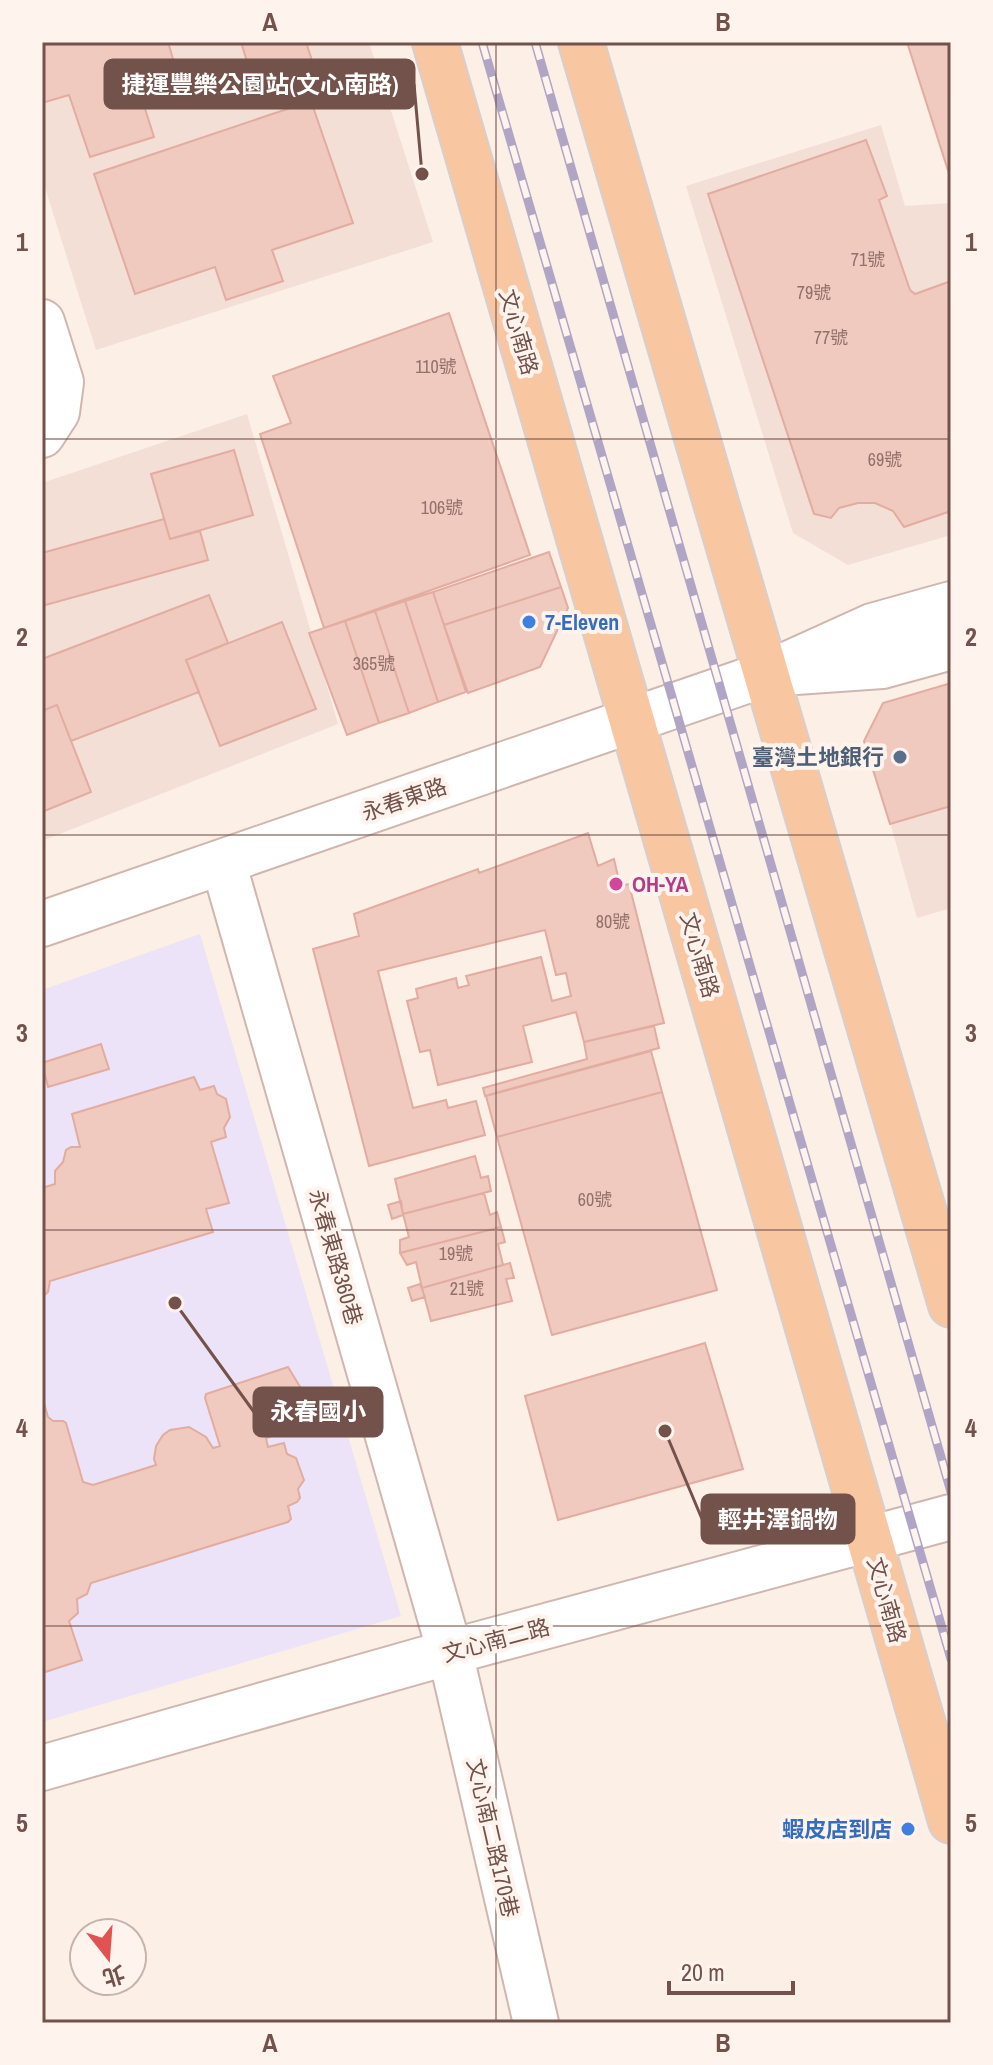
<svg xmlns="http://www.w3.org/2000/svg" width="993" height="2065" font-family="'Archivo Narrow','Noto Sans TC',sans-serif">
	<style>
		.residential { fill: #f3dfd5 }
		.education { fill: #ece3f8 }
		.building { fill: #f0c9bf; stroke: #e2aca0; stroke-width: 2 }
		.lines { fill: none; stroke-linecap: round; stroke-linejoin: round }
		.minor-casing { stroke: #cfb7b0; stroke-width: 48 }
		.major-casing { stroke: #d8cfcd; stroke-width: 48 }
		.minor { stroke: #fff; stroke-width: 44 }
		.major { stroke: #f8c6a1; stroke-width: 44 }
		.rail-casing { stroke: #b0a5c5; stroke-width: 9 }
		.rail { stroke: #fef4ed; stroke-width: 6; stroke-dasharray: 18; stroke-linecap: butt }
		.grid { fill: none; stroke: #74524c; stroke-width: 2; stroke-opacity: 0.55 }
		.shop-dot { fill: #3f7fe0; stroke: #fef4ed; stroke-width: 3 }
		.service-dot { fill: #5c6f8a; stroke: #fef4ed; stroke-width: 3 }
		.hotel-dot { fill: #d1479c; stroke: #fef4ed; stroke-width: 3 }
		.labels { text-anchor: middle; stroke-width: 8; stroke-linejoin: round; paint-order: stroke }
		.number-label { font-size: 18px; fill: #937069 }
		.street-label { font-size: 22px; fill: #74524c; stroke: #fef4ed }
		.shop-label { font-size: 22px; font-weight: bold; fill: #366cbe; stroke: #fef4ed; text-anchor: start }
		.service-label { font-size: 22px; font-weight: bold; fill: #4e5e75; stroke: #fef4ed; text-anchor: end }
		.hotel-label { font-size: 22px; font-weight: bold; fill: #b23c85; stroke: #fef4ed; text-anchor: start }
		.leader { fill: none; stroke: #74524c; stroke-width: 3 }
		.callout-dot { fill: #74524c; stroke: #fef4ed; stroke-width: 3 }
		.callout { fill: #74524c; stroke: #74524c; stroke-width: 3 }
		.callout-label { font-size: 24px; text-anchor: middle; font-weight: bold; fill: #fff }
		.neatline { fill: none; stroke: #74524c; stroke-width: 3 }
		.grid-label { font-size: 26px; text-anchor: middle; font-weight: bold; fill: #74524c }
	</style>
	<rect width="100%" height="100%" fill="#fcefe6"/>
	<path class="residential" d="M 42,42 L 369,42 L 433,242 L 96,350 L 42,178 Z
		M 881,125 L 905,206 L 951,203 L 951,535 L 848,565 L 793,533 L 686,186 Z
		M 247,414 L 338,724 L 42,841 L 42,483 Z
		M 951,732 L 951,908 L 917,918 L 871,755 Z"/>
	<path class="education" d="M 200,934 L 401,1616 L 42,1722 L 42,990 Z"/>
	<path class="building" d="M 42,42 L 168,42 L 173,59 L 133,71 L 154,137 L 90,157 L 69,95 L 42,103 Z
		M 241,42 L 306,42 L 317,76 L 257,94 Z
		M 907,42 L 951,42 L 951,180 Z
		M 311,101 L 353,223 L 272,250 L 283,281 L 226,300 L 215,267 L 135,294 L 94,174 Z
		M 866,140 L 887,196 L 879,200 L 910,290 L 915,294 L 951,281 L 951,511 L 904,527 L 893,511 L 875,503 L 858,503 L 839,508 L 831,518 L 814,514 L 708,194 Z
		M 449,313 L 530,555 L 324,628 L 260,434 L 291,423 L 273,376 Z
		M 234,450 L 253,515 L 170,539 L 151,474 Z
		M 164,519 L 170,539 L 200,531 L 208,560 L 42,606 L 42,553 Z
		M 549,552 L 561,587 L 444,625 L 433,592 Z
		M 561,587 L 568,608 L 540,667 L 468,693 L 444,625 Z
		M 433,592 L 466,692 L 438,702 L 405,601 Z
		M 209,595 L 228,643 L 186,660 L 199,692 L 71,741 L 57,705 L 42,711 L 42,659 Z
		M 405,601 L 438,702 L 409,713 L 375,611 Z
		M 375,611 L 409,713 L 379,723 L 345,621 Z
		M 345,621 L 379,723 L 347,735 L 309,633 Z
		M 282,622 L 316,709 L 220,746 L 186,660 Z
		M 951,683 L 951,806 L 890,824 L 864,741 L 883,703 Z
		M 57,705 L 91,792 L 42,812 L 42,711 Z
		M 588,833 L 598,866 L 614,859 L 620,886 L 629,884 L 664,1023 L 584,1042 L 576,1012 L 523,1026 L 532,1062 L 438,1085 L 430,1050 L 420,1052 L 407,1001 L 418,998 L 416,989 L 456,978 L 458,988 L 469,985 L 466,976 L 541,957 L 552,1001 L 571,996 L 566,973 L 556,975 L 545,930 L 378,971 L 413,1108 L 446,1100 L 448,1108 L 476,1101 L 485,1135 L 369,1166 L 313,949 L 359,936 L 354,914 L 478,869 L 479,873 Z
		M 654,1026 L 659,1048 L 485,1096 L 483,1088 L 587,1059 L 584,1042 Z
		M 101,1044 L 109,1069 L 48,1087 L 42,1063 Z
		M 651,1051 L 662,1092 L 497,1137 L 486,1096 Z
		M 194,1077 L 200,1090 L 214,1086 L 217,1094 L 226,1099 L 230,1117 L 224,1128 L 226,1137 L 211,1142 L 229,1203 L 206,1209 L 213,1232 L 50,1281 L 48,1292 L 42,1297 L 42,1188 L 55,1184 L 55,1171 L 63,1162 L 66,1150 L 71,1147 L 80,1147 L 72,1114 Z
		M 662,1092 L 717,1290 L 552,1335 L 497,1137 Z
		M 475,1156 L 481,1178 L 488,1176 L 491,1191 L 403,1214 L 395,1179 Z
		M 484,1193 L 490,1215 L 497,1212 L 501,1227 L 400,1253 L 400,1240 L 409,1237 L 403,1214 Z
		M 401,1201 L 403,1215 L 392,1219 L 388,1205 Z
		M 501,1227 L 505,1242 L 498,1244 L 503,1265 L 422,1288 L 416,1262 L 407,1265 L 400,1253 Z
		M 510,1263 L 514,1278 L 506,1279 L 512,1301 L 431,1321 L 422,1288 Z
		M 420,1284 L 425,1297 L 412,1301 L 408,1288 Z
		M 705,1343 L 743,1469 L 558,1520 L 525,1396 Z
		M 288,1367 L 302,1390 L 306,1406 L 307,1421 L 305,1425 L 266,1438 L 268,1447 L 284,1443 L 287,1454 L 296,1458 L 304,1480 L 298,1489 L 300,1498 L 297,1502 L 288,1506 L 291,1519 L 288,1522 L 91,1583 L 87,1594 L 77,1599 L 78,1613 L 69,1621 L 82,1660 L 42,1673 L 42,1396 L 48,1417 L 53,1421 L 63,1421 L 66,1423 L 83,1482 L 93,1485 L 156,1465 L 154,1459 L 156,1446 L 163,1435 L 170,1430 L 189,1427 L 206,1437 L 213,1448 L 220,1446 L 205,1398 L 206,1394 Z"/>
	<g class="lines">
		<defs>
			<path id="minor" d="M 42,322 L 61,382 L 57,412 L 42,435
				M 796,672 L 882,666 L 951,647
				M 223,862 L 450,1652 L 536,2023
				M 42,924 L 766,674 L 872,626 L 951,604
				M 42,1768 L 450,1652 L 951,1517"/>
			<path id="major" d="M 435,42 L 951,1821
				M 581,42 L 951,1305"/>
		</defs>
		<use href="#minor" class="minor-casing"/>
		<use href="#major" class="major-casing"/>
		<use href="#minor" class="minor"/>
		<use href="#major" class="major"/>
		<defs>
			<path id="rail" d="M 482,42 L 951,1659
				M 535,42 L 951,1492"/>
		</defs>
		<use href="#rail" class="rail-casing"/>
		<use href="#rail" class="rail"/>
	</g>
	<path class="grid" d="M 496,42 L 496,2023M 42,439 L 951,439M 42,835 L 951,835M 42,1230 L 951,1230M 42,1626 L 951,1626"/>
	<g class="shop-dot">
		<circle cx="529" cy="622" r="8"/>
		<circle cx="908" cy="1829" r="8"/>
	</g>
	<circle class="service-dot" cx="900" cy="757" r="8"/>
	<circle class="hotel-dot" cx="616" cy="884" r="8"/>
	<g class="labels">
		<g class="number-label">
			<text x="868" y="266">71號</text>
			<text x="814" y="299">79號</text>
			<text x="831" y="344">77號</text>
			<text x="436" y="373">110號</text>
			<text x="885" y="466">69號</text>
			<text x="442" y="514">106號</text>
			<text x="374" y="670">365號</text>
			<text x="613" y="928">80號</text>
			<text x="595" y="1206">60號</text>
			<text x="456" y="1260">19號</text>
			<text x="467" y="1295">21號</text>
		</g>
		<g class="street-label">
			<text transform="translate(519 332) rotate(74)" y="8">文心南路</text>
			<text transform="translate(404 799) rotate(-19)" y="8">永春東路</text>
			<text transform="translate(700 955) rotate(74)" y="8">文心南路</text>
			<text transform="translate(336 1257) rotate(74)" y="8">永春東路360巷</text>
			<text transform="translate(887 1600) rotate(74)" y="8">文心南路</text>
			<text transform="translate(496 1640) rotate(-15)" y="8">文心南二路</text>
			<text transform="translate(493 1838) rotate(77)" y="8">文心南二路170巷</text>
		</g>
		<g class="shop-label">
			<text x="545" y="630">7-Eleven</text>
			<text x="892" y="1837" text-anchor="end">蝦皮店到店</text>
		</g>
		<g class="service-label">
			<text x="884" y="765">臺灣土地銀行</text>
		</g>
		<g class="hotel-label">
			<text x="632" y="892">OH-YA</text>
		</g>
	</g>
	<path class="leader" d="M422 174L414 84M175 1303L254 1412M665 1431L702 1519"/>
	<g class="callout-dot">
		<circle cx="422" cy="174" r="8"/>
		<circle cx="175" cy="1303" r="8"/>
		<circle cx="665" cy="1431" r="8"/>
	</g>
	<g class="callout">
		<rect x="105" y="60" width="309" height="48" rx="8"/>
		<rect x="254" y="1388" width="128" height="48" rx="8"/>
		<rect x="702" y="1495" width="152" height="48" rx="8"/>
	</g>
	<g class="callout-label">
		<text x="260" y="93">捷運豐樂公園站(文心南路)</text>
		<text x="318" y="1420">永春國小</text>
		<text x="778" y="1528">輕井澤鍋物</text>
	</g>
	<rect width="993" height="2065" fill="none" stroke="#fef4ed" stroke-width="88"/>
	<g transform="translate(108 1957) rotate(163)"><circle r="38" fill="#fef4ed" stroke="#c7b3ad" stroke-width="2"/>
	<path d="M0-6L14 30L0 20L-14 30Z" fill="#e15350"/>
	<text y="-12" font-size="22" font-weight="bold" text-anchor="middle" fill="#74524c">北</text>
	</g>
	<path d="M669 1981v12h124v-12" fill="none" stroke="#74524c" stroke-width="4"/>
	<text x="681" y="1981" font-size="24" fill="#74524c" stroke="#fef4ed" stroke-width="6" paint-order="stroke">20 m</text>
	<rect x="44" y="44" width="905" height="1977" class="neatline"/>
	<g class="grid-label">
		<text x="270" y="31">A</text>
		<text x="723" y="31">B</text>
		<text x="22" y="251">1</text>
		<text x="971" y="251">1</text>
		<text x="22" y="646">2</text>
		<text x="971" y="646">2</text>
		<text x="22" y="1042">3</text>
		<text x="971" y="1042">3</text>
		<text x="22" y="1437">4</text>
		<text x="971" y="1437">4</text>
		<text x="22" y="1832">5</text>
		<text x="971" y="1832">5</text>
		<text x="270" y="2052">A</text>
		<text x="723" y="2052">B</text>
	</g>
</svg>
